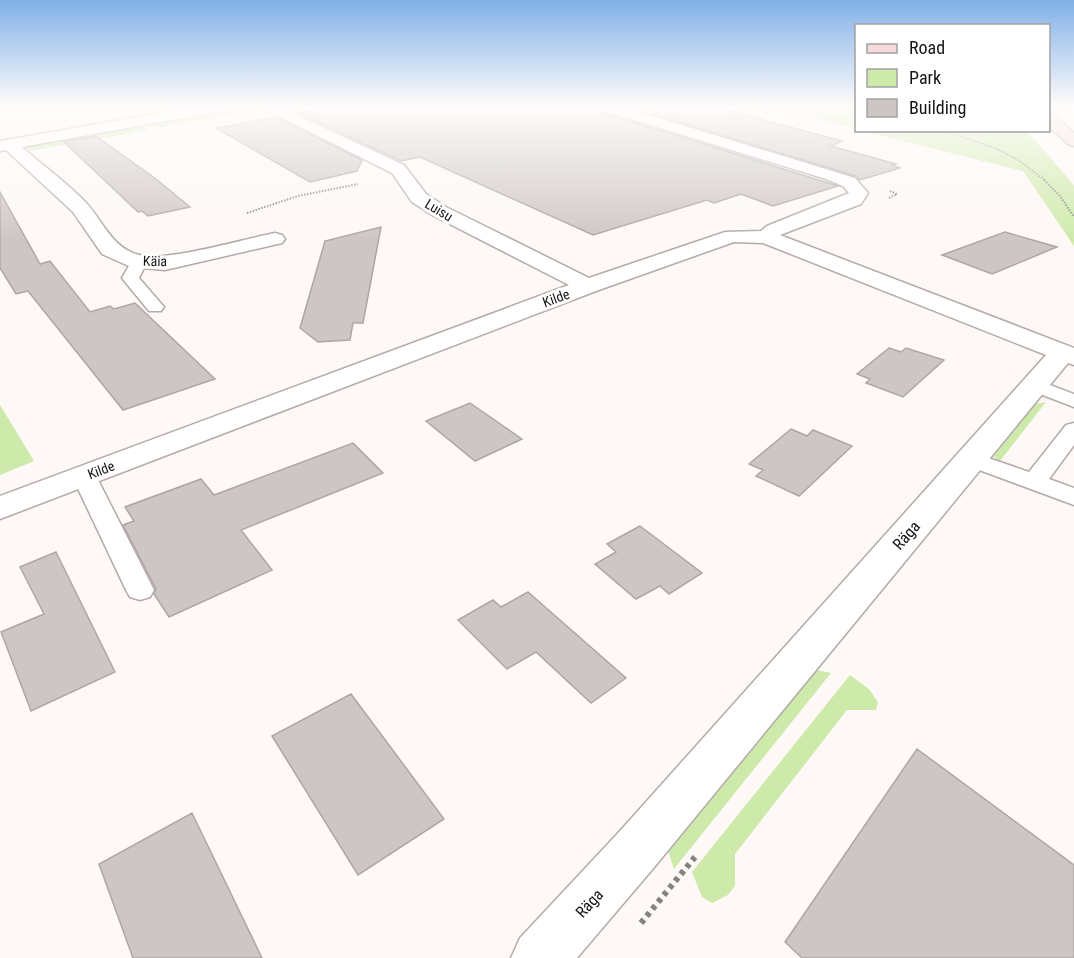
<svg xmlns="http://www.w3.org/2000/svg" width="1074" height="958" font-family="'Roboto Condensed',sans-serif">
	<style>
		.green { fill: #ceeaaa }
		.building { fill: #cec6c5; stroke: #aea6a6; stroke-width: 1.5 }
		.lines { fill: none; stroke-linecap: round; stroke-linejoin: round }
		.service-casing { stroke: #b2aba8; stroke-width: 3 }
		.minor-casing { stroke: #b2aba8; stroke-width: 3 }
		.secondary-casing { stroke: #b2aba8; stroke-width: 3 }
		.path-far2 { stroke: #868280; stroke-width: 1.5; stroke-dasharray: 1.5 1.5; stroke-linecap: butt }
		.path-far1 { stroke: #868280; stroke-width: 2; stroke-dasharray: 1.5 1.5; stroke-linecap: butt }
		.path { stroke: #868280; stroke-width: 6; stroke-dasharray: 4.5 4.5; stroke-linecap: butt }
		.service { fill: #fff; fill-rule: evenodd }
		.minor { fill: #fff; fill-rule: evenodd }
		.secondary { fill: #f5dbde; fill-rule: evenodd }
		.labels { text-anchor: middle; stroke-width: 6; stroke-linejoin: round; paint-order: stroke }
		.far-street-label { font-size: 14px; fill: #181615; stroke: #fff }
		.street-label { font-size: 16px; fill: #181615; stroke: #fff }
	</style>
	<rect width="100%" height="100%" fill="#fef8f6"/>
	<path class="green" d="M 258,107 L 265,109 L 156,128 L 148,123 L 232,108 Z
		M 771,107 L 856,108 L 856,129 Z
		M 140,124 L 148,130 L 29,151 L 28,148 L 37,143 Z
		M 862,131 L 1027,131 L 1074,185 L 1074,246 L 1023,171 Z
		M 1046,402 L 1000,461 L 993,456 L 1034,404 Z
		M 0,405 L 34,461 L 0,475 Z
		M 817,670 L 831,673 L 674,869 L 667,848 Z
		M 850,675 L 869,689 L 878,702 L 876,710 L 847,710 L 735,854 L 735,886 L 728,895 L 712,903 L 702,897 L 692,872 Z"/>
	<path class="building" d="M 330,107 L 598,107 L 601,112 L 838,186 L 773,206 L 741,194 L 714,203 L 707,200 L 593,235 L 420,157 L 401,161 L 298,113 Z
		M 679,107 L 716,107 L 842,141 L 831,146 L 896,164 L 892,165 L 900,168 L 860,180 L 856,176 L 652,114 Z
		M 276,117 L 362,160 L 357,171 L 310,182 L 216,128 Z
		M 96,136 L 156,179 L 190,207 L 148,216 L 142,211 L 138,212 L 64,142 Z
		M 0,192 L 40,264 L 50,261 L 90,312 L 110,306 L 114,309 L 135,303 L 215,379 L 123,410 L 28,291 L 16,294 L 0,268 Z
		M 381,227 L 363,323 L 353,323 L 350,340 L 318,342 L 300,328 L 325,241 Z
		M 1005,232 L 1057,247 L 992,274 L 942,255 Z
		M 889,348 L 901,352 L 906,348 L 944,360 L 903,397 L 866,383 L 870,379 L 857,374 Z
		M 470,403 L 522,439 L 475,461 L 426,421 Z
		M 791,429 L 807,436 L 813,430 L 852,446 L 799,496 L 756,476 L 763,470 L 749,464 Z
		M 353,443 L 383,473 L 241,530 L 272,570 L 169,617 L 154,594 L 156,589 L 123,525 L 134,521 L 125,507 L 201,479 L 214,495 Z
		M 640,526 L 702,573 L 669,594 L 660,586 L 636,599 L 595,564 L 616,552 L 607,544 Z
		M 56,552 L 115,672 L 31,711 L 1,632 L 44,614 L 20,567 Z
		M 528,592 L 626,678 L 591,703 L 536,652 L 507,669 L 458,620 L 493,600 L 501,607 Z
		M 351,694 L 444,819 L 358,875 L 272,736 Z
		M 917,749 L 1074,865 L 1074,958 L 802,958 L 785,942 Z
		M 192,813 L 262,958 L 133,958 L 99,864 Z"/>
	<g class="lines">
		<defs>
			<path id="service" d="M 139,257 L 147,262 L 139,278 L 164,307 L 161,311 L 149,311 L 122,278 L 133,259 Z
				M 1034,379 L 1074,394 L 1074,407 L 1027,389 L 1024,385 L 1027,381 Z
				M 1074,423 L 1074,445 L 1049,479 L 1074,488 L 1074,505 L 963,464 L 959,459 L 963,454 L 971,452 L 1029,472 L 1066,425 Z
				M 84,469 L 92,471 L 96,476 L 154,590 L 150,597 L 140,600 L 130,597 L 126,590 L 72,476 L 76,471 Z"/>
			<path id="minor" d="M 195,107 L 228,107 L 221,111 L 22,147 C 43,166 69,184 88,205 C 104,224 113,248 139,255 C 167,262 244,239 275,233 L 282,235 L 285,239 L 282,243 L 165,270 L 131,267 L 102,254 L 73,212 L 6,150 L 0,151 L 0,141 Z
				M 260,107 L 279,107 L 404,165 L 426,194 L 446,207 L 589,278 L 725,232 L 761,231 L 767,226 L 849,193 L 843,186 L 826,179 L 602,110 L 600,107 L 623,107 L 855,178 L 868,193 L 861,204 L 780,235 L 1074,348 L 1074,365 L 1068,363 L 656,865 L 577,958 L 511,958 L 520,938 L 620,831 L 1046,355 L 763,243 L 734,242 L 596,291 L 0,519 L 0,496 L 569,285 L 432,215 L 412,202 L 392,173 Z"/>
			<path id="secondary" d="M 1048,113 L 1053,114 L 1074,133 L 1074,146 L 1068,144 L 1048,126 Z"/>
		</defs>
		<use href="#service" class="service-casing"/>
		<use href="#minor" class="minor-casing"/>
		<use href="#secondary" class="secondary-casing"/>
		<path class="path-far2" d="M 942,130 L 995,148 L 1018,160 L 1046,181"/>
		<path class="path-far1" d="M 1044,180 L 1060,196 L 1074,217
			M 889,198 L 897,194 L 890,191
			M 247,213 L 298,196 L 358,184"/>
		<path class="path" d="M 641,923 L 695,857"/>
		<use href="#service" class="service"/>
		<use href="#minor" class="minor"/>
		<use href="#secondary" class="secondary"/>
	</g>
	<linearGradient id="sky" x2="0" y2="1"><stop stop-color="#80b0e8"/><stop offset="0.44" stop-color="#fffcfb"/><stop offset="1" stop-color="#fffcfb" stop-opacity="0"/></linearGradient>
	<rect width="1074" height="241" fill="url(#sky)"/>
	<g class="labels">
		<g class="far-street-label">
			<text transform="translate(439 210) rotate(31)" y="5">Luisu</text>
			<text transform="translate(155 261) rotate(1)" y="5">Käia</text>
			<text transform="translate(556 298) rotate(-20)" y="5">Kilde</text>
			<text transform="translate(101 470) rotate(-21)" y="5">Kilde</text>
		</g>
		<g class="street-label">
			<text transform="translate(906 535) rotate(-49)" y="6">Räga</text>
			<text transform="translate(589 903) rotate(-48)" y="6">Räga</text>
		</g>
	</g>
	<rect x="855" y="24" width="195" height="108" fill="#ffffff" stroke="#a3a2a1" stroke-width="1.5"/>
	<rect x="867" y="44" width="30" height="9" fill="#f5dbde" stroke="#a3a2a1" stroke-width="1.5"/>
	<text x="909" y="54" font-size="18" fill="#181615">Road</text>
	<rect x="867" y="69" width="30" height="18" fill="#ceeaaa" stroke="#a3a2a1" stroke-width="1.5"/>
	<text x="909" y="84" font-size="18" fill="#181615">Park</text>
	<rect x="867" y="99" width="30" height="18" fill="#cec6c5" stroke="#a3a2a1" stroke-width="1.5"/>
	<text x="909" y="114" font-size="18" fill="#181615">Building</text>
</svg>
